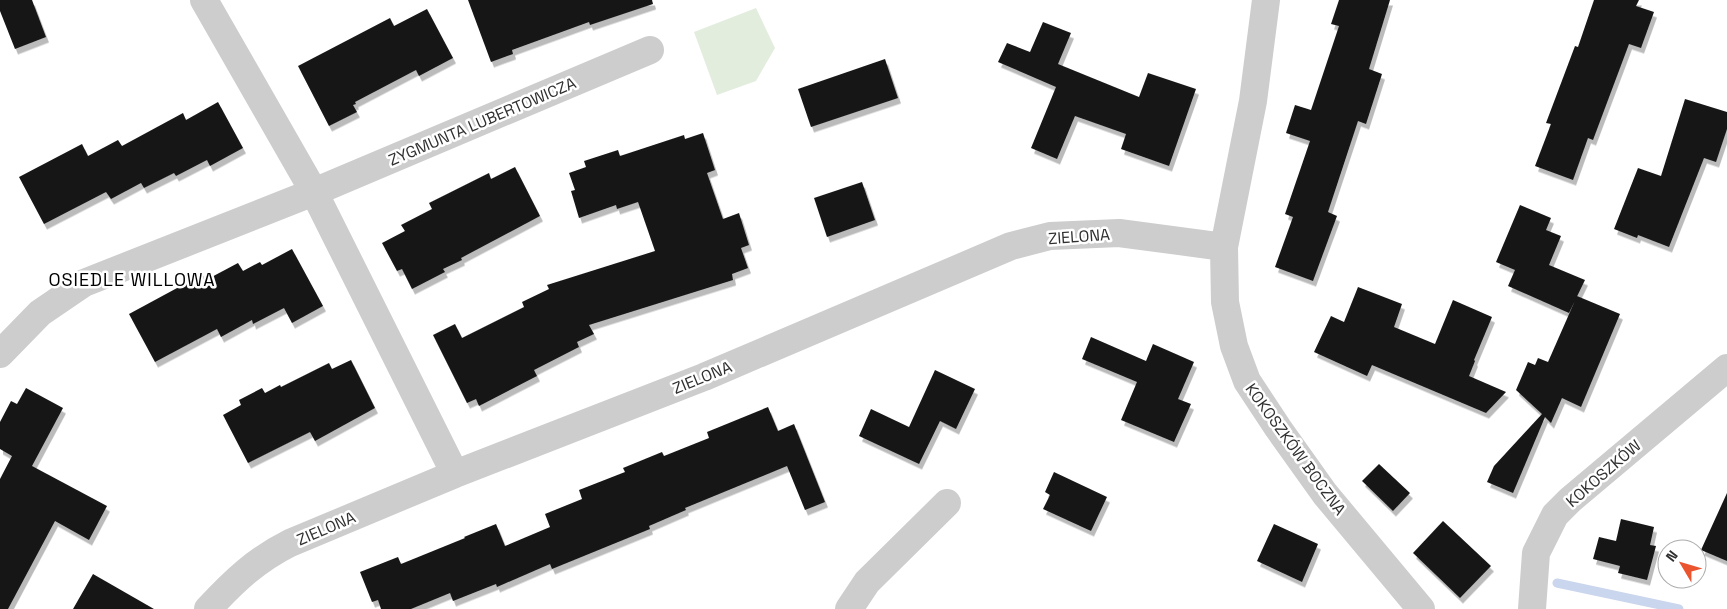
<svg xmlns="http://www.w3.org/2000/svg" width="1727" height="609" font-family="'Space Grotesk',sans-serif">
	<style>
		.green { fill: #e2edde }
		.lines { fill: none; stroke-linecap: round; stroke-linejoin: round }
		.stream { stroke: #cad6ed; stroke-width: 9 }
		.building { fill: #171717; filter: url(#shadow) }
		.street { stroke: #cdcdcd; stroke-width: 28 }
		.labels { text-anchor: middle; stroke-width: 5; stroke-linejoin: round; paint-order: stroke }
		.street-label { font-size: 16px; fill: #303030; stroke: #fff }
		.neighbourhood-label { font-size: 18px; letter-spacing: 1px; fill: #000; stroke: #fff }
	</style>
	<defs>
		<filter id="shadow"><feDropShadow dx="3" dy="5.5" stdDeviation="0" flood-color="#0004"/></filter>
	</defs>
	<rect width="100%" height="100%" fill="#fff"/>
	<path class="green" d="M 756,8 L 775,48 L 756,81 L 717,95 L 694,32 Z"/>
	<g class="lines">
		<path class="stream" d="M 1557,583 L 1679,609"/>
	</g>
	<path class="building" d="M 0,0 L 32,0 L 46,37 L 15,49 L 0,11 Z
		M 468,0 L 652,0 L 653,4 L 590,25 L 589,22 L 512,50 L 513,54 L 491,62 Z
		M 1339,0 L 1390,0 L 1369,69 L 1382,74 L 1366,124 L 1358,121 L 1328,212 L 1337,216 L 1313,281 L 1275,267 L 1293,217 L 1285,214 L 1310,141 L 1286,133 L 1295,105 L 1311,110 L 1339,26 L 1331,24 Z
		M 1594,0 L 1639,0 L 1636,6 L 1654,12 L 1641,48 L 1629,44 L 1593,140 L 1588,138 L 1573,180 L 1535,166 L 1551,124 L 1546,123 L 1575,46 L 1578,47 Z
		M 427,9 L 453,58 L 419,76 L 416,70 L 355,102 L 356,104 L 353,105 L 357,112 L 329,126 L 298,66 L 390,18 L 394,26 Z
		M 1043,22 L 1071,33 L 1058,64 L 1139,97 L 1148,73 L 1196,89 L 1169,166 L 1121,149 L 1126,134 L 1075,116 L 1057,159 L 1031,148 L 1056,87 L 998,62 L 1007,43 L 1030,52 Z
		M 885,59 L 898,98 L 811,127 L 798,89 Z
		M 1685,99 L 1727,112 L 1727,129 L 1716,162 L 1704,158 L 1669,247 L 1638,235 L 1637,238 L 1614,229 L 1638,168 L 1661,176 Z
		M 218,102 L 243,148 L 210,166 L 207,160 L 176,176 L 174,173 L 144,188 L 141,183 L 111,199 L 106,192 L 44,224 L 19,177 L 82,144 L 88,156 L 118,140 L 122,146 L 183,113 L 186,120 Z
		M 703,133 L 715,170 L 707,173 L 723,219 L 739,213 L 749,245 L 741,248 L 748,268 L 732,274 L 733,280 L 589,325 L 594,334 L 577,342 L 579,347 L 534,370 L 537,376 L 479,406 L 476,399 L 467,403 L 433,335 L 455,324 L 462,338 L 524,307 L 522,302 L 549,289 L 547,285 L 655,251 L 638,202 L 617,209 L 616,205 L 579,218 L 571,191 L 575,190 L 569,173 L 586,167 L 584,161 L 618,150 L 620,156 L 684,135 L 685,139 Z
		M 515,167 L 540,216 L 461,258 L 462,260 L 443,269 L 445,272 L 412,289 L 402,269 L 397,271 L 382,243 L 405,231 L 401,225 L 432,209 L 429,203 L 489,173 L 491,179 Z
		M 862,182 L 875,220 L 827,237 L 814,198 Z
		M 1520,205 L 1551,218 L 1546,230 L 1561,236 L 1549,265 L 1585,280 L 1569,313 L 1508,286 L 1515,270 L 1496,262 Z
		M 292,249 L 323,306 L 292,323 L 284,308 L 253,324 L 252,320 L 221,337 L 217,329 L 155,362 L 129,314 L 203,274 L 206,280 L 238,263 L 243,271 L 260,262 L 262,265 Z
		M 1358,287 L 1402,304 L 1394,327 L 1435,344 L 1453,300 L 1492,317 L 1474,360 L 1475,361 L 1469,376 L 1506,392 L 1486,413 L 1372,365 L 1367,376 L 1314,352 L 1331,316 L 1344,322 Z
		M 1577,296 L 1620,314 L 1581,407 L 1562,398 L 1551,423 L 1545,417 L 1513,493 L 1487,482 L 1494,466 L 1542,414 L 1516,390 L 1528,362 L 1535,365 L 1538,358 L 1548,362 Z
		M 1091,337 L 1146,361 L 1153,344 L 1194,362 L 1178,399 L 1191,404 L 1174,442 L 1121,420 L 1137,382 L 1082,359 Z
		M 351,360 L 375,408 L 315,441 L 310,432 L 248,463 L 223,415 L 241,405 L 239,400 L 262,388 L 265,393 L 280,385 L 281,387 L 329,363 L 332,369 Z
		M 935,370 L 975,389 L 956,429 L 940,421 L 919,464 L 859,436 L 871,409 L 909,427 Z
		M 26,388 L 63,408 L 32,466 L 107,506 L 89,540 L 55,521 L 8,609 L 0,609 L 0,479 L 12,456 L 0,449 L 0,422 L 11,401 L 17,404 Z
		M 768,407 L 778,431 L 794,424 L 825,502 L 805,510 L 787,466 L 685,508 L 686,510 L 649,526 L 650,529 L 552,569 L 550,564 L 497,587 L 496,584 L 453,601 L 450,593 L 411,609 L 381,609 L 378,600 L 372,602 L 360,572 L 398,557 L 401,564 L 465,538 L 464,537 L 496,524 L 505,546 L 550,527 L 545,514 L 582,499 L 579,490 L 625,472 L 623,468 L 662,452 L 664,456 L 709,438 L 707,432 Z
		M 1379,464 L 1410,493 L 1393,511 L 1362,481 Z
		M 1054,472 L 1107,497 L 1091,531 L 1043,509 L 1050,495 L 1045,492 Z
		M 1727,493 L 1727,561 L 1701,550 Z
		M 1621,519 L 1654,527 L 1650,545 L 1656,546 L 1647,580 L 1618,573 L 1620,566 L 1593,559 L 1599,537 L 1616,541 Z
		M 1443,521 L 1491,566 L 1460,598 L 1413,553 Z
		M 1274,524 L 1318,544 L 1302,582 L 1257,561 Z
		M 93,574 L 154,609 L 73,609 Z"/>
	<g class="lines">
		<path class="street" d="M 204,0 L 314,192 L 455,474
			M 1266,0 L 1253,101 L 1224,247 L 1225,302 L 1234,346 L 1247,381 L 1278,428 L 1325,494 L 1421,609
			M 0,354 L 40,313 L 84,283 L 314,192 L 650,50
			M 208,609 C 234,581 256,560 290,543 L 455,474 L 704,377 L 1011,246 L 1050,236 L 1119,233 L 1224,247
			M 849,609 L 867,582 L 947,503
			M 1532,609 L 1536,553 L 1555,515 L 1570,500 L 1727,368"/>
	</g>
	<g class="labels">
		<g class="street-label">
			<text transform="translate(482 121) rotate(-23)" y="6">ZYGMUNTA LUBERTOWICZA</text>
			<text transform="translate(1079 236) rotate(-4)" y="6">ZIELONA</text>
			<text transform="translate(702 377) rotate(-22)" y="6">ZIELONA</text>
			<text transform="translate(1296 449) rotate(54)" y="6">KOKOSZKÓW BOCZNA</text>
			<text transform="translate(1603 473) rotate(-41)" y="6">KOKOSZKÓW</text>
			<text transform="translate(326 528) rotate(-23)" y="6">ZIELONA</text>
		</g>
		<g class="neighbourhood-label">
			<text x="132" y="286">OSIEDLE WILLOWA</text>
		</g>
	</g>
	<g transform="translate(1682 564) rotate(308)"><circle r="24" fill="#ffffff" stroke="#acacac"/>
	<path d="M0-4L9 19L0 12L-9 19Z" fill="#ea5530"/>
	<text y="-8" font-size="14" font-weight="bold" text-anchor="middle" fill="#303030">N</text>
	</g>
</svg>
